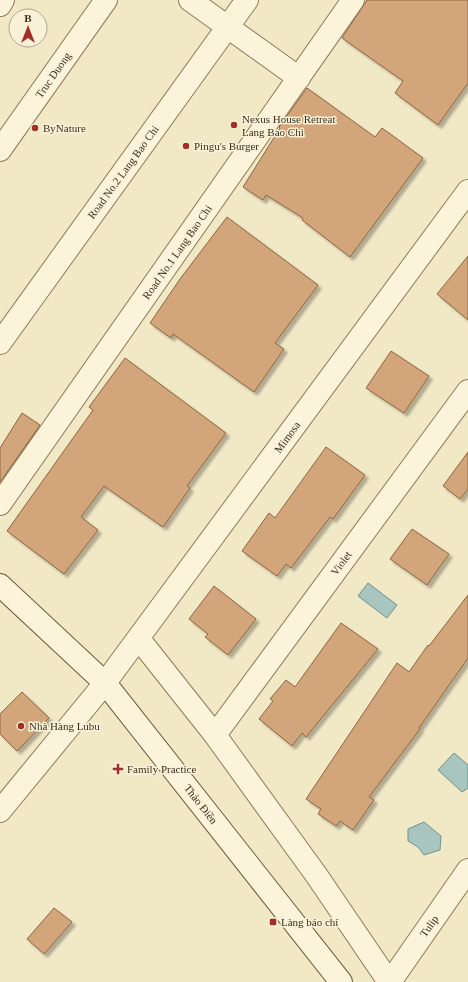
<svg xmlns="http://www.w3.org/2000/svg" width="468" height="982" font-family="'Times New Roman',serif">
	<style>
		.water { fill: #a8c5bf; stroke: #6e948d }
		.building { fill: #d2a57a; stroke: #8f653e; filter: url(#shadow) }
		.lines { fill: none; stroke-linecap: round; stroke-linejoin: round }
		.street-casing { stroke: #8f7a5a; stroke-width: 24 }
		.secondary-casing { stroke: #705b3d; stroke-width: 24 }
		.street { stroke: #fbf4db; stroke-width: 22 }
		.secondary { stroke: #fbf4db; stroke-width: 22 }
		.poi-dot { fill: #a22f26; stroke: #f8f1d7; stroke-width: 1.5 }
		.labels { text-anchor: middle; stroke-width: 3; stroke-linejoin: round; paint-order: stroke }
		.street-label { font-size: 11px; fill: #3e301f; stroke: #f8f1d7 }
		.poi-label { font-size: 11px; fill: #3e301f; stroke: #f8f1d7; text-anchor: start }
	</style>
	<defs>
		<filter id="shadow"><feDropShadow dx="3.5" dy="3.5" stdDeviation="1" flood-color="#0004"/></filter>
	</defs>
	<rect width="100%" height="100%" fill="#f1e8c6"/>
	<path class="water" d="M 368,583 L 397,605 L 387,618 L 358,596 Z
		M 454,753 L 468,765 L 468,788 L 462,792 L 438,770 Z
		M 424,822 L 441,836 L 440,850 L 424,855 L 418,847 L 408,841 L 408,829 Z"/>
	<path class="building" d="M 367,0 L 468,0 L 468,83 L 438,125 L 395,93 L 403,81 L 342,38 Z
		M 307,88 L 375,137 L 382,128 L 423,158 L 350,257 L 302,220 L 303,218 L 266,195 L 263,200 L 243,187 L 280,128 L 279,127 Z
		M 227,217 L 318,285 L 275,343 L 284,349 L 254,392 L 173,334 L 171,338 L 150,323 L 180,279 Z
		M 468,256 L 468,320 L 437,294 Z
		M 391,351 L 429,376 L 404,413 L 366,388 Z
		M 125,358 L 226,433 L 187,486 L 190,488 L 163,527 L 104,486 L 81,517 L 98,530 L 64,574 L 7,531 L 93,410 L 89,407 Z
		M 22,413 L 40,425 L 0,482 L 0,448 Z
		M 326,447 L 365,475 L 333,519 L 330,517 L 291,568 L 286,564 L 277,576 L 242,551 L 269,513 L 275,518 Z
		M 468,452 L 468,489 L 460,499 L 443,486 Z
		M 412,529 L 449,554 L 427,585 L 390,559 Z
		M 214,586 L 256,619 L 228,655 L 205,637 L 208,634 L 189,619 Z
		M 468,595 L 468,658 L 419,728 L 420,729 L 369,797 L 374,800 L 353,830 L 340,821 L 336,826 L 318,814 L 321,809 L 306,799 L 397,663 L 409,672 L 428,645 L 429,646 Z
		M 341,623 L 378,649 L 306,737 L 302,733 L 292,746 L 259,719 L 273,701 L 270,699 L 286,680 L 295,687 Z
		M 22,692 L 49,718 L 17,751 L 0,734 L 0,714 Z
		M 54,908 L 72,922 L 44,954 L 27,939 Z"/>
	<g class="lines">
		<defs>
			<path id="street" d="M 190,0 L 299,78
				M 0,5 L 3,0
				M 0,150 L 106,0
				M 0,343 L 247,0
				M 0,504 L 353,0
				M 139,639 L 215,735 L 317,876 L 389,982
				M 215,735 L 468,391
				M 0,811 L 105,683 L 468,191
				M 390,982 L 468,870"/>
			<path id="secondary" d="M 0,585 L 105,683 L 341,982"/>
		</defs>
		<use href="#street" class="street-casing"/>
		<use href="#secondary" class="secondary-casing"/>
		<use href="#street" class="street"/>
		<use href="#secondary" class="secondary"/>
	</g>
	<g class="poi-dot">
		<circle cx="234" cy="125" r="4"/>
		<circle cx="35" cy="128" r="4"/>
		<circle cx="186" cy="146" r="4"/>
		<circle cx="21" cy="726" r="4"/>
		<path d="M116 763h4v4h4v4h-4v4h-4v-4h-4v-4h4z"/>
		<rect x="269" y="918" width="8" height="8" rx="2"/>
	</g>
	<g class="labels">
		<g class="street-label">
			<text transform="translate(53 75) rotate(-55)" y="4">Truc Duong</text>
			<text transform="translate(123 172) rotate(-54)" y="4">Road No.2 Lang Bao Chi</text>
			<text transform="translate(177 252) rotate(-55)" y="4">Road No.1 Lang Bao Chi</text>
			<text transform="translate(287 437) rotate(-54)" y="4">Mimosa</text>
			<text transform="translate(341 563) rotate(-54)" y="4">Violet</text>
			<text transform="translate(201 804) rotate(52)" y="4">Thảo Điền</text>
			<text transform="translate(429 926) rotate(-55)" y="4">Tulip</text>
		</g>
		<g class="poi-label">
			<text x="242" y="123">Nexus House Retreat<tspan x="242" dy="13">Lang Bao Chi</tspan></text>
			<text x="43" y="132">ByNature</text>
			<text x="194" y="150">Pingu's Burger</text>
			<text x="29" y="730">Nhà Hàng Lubu</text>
			<text x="127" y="773">Family Practice</text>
			<text x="281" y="926">Làng báo chí</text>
		</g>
	</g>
	<g transform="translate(28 28)"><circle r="19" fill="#f8f1d7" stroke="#aea48d"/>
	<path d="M0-3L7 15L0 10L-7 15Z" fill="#a22f26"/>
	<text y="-6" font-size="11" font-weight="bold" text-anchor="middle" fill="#3e301f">B</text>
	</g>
</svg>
